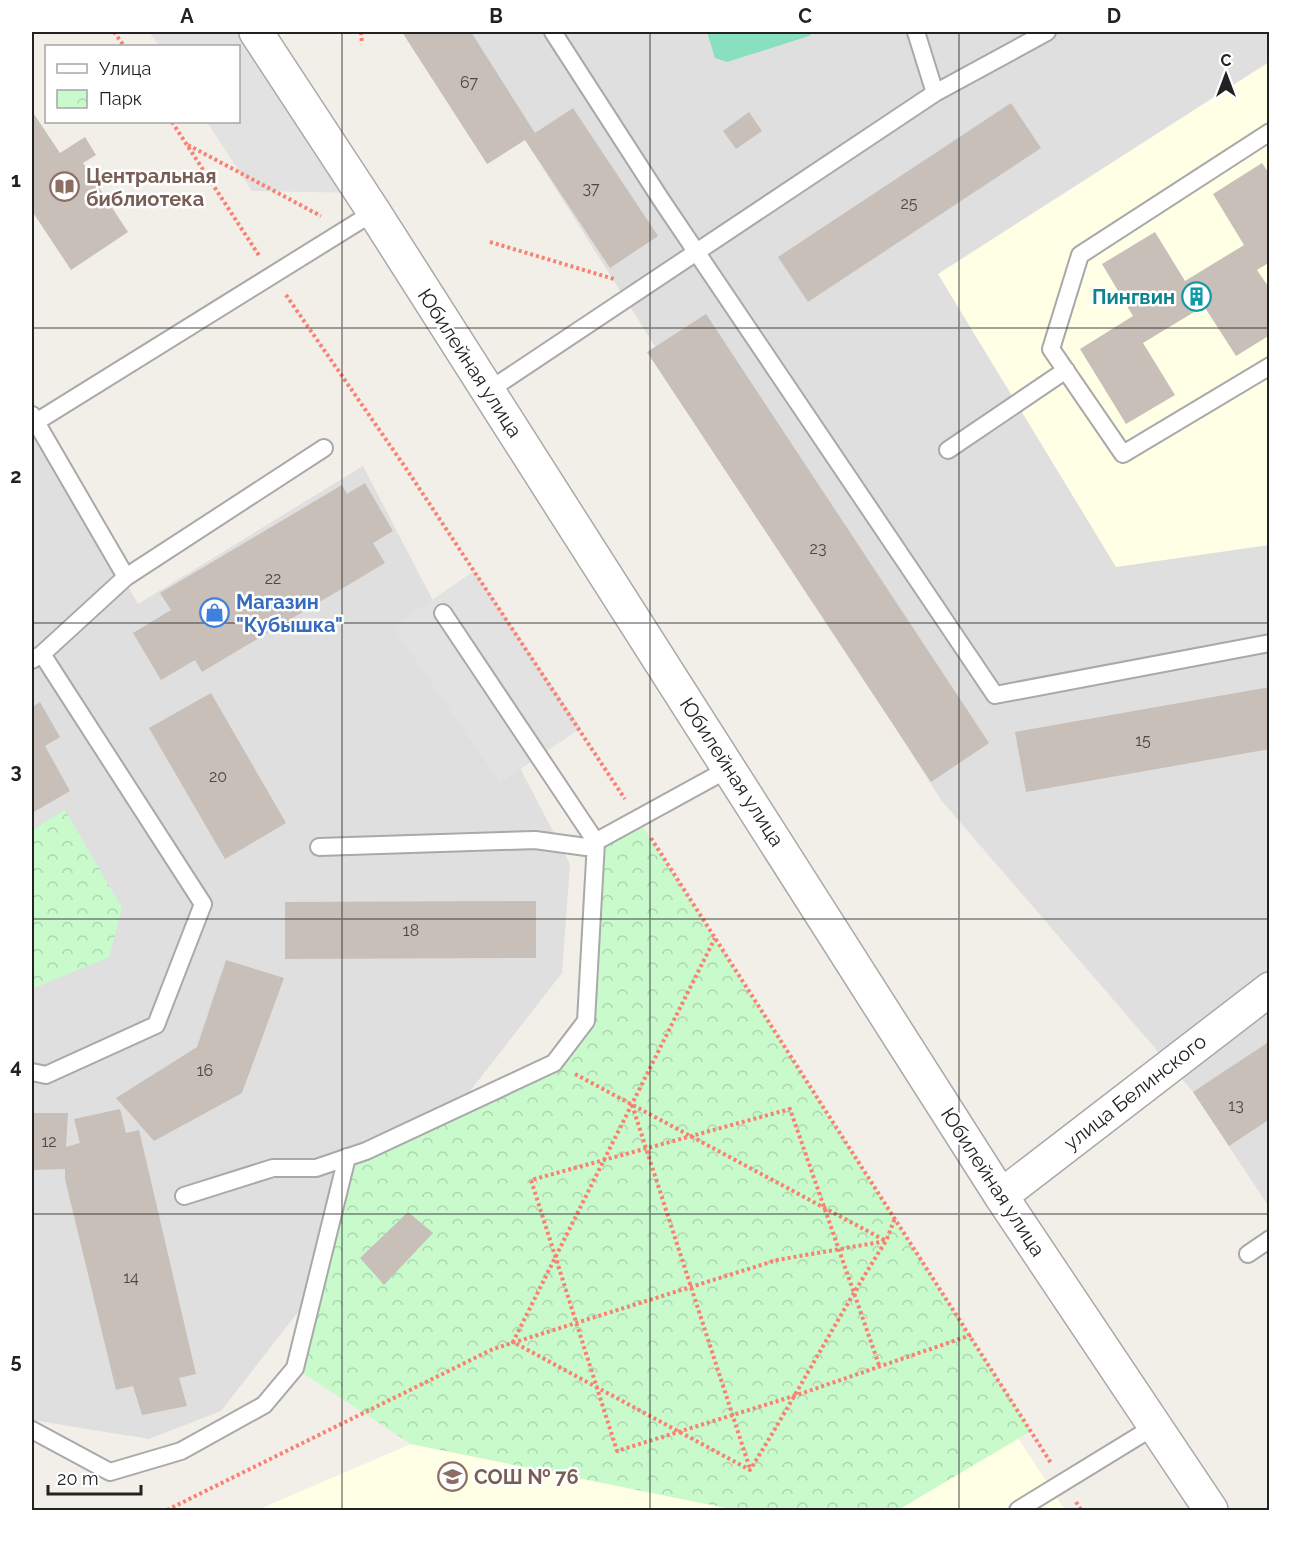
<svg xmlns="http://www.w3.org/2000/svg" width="1301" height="1542" font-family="Raleway,sans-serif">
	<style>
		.residential { fill: #e0dfdf }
		.education { fill: #ffffe5 }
		.park { fill: url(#park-crowns) }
		.pitch { fill: #88e0be }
		.parking { fill: #e2e2e2 }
		.building { fill: #c7bfb8 }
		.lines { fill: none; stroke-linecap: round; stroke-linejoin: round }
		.lane-casing { stroke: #a9a9a9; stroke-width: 20 }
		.street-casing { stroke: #a9a9a9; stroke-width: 36 }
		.path { stroke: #fa8072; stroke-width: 4; stroke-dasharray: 3 3; stroke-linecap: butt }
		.lane { stroke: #fff; stroke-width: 16 }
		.street { stroke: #fff; stroke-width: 33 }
		.grid { fill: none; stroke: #222; stroke-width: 1.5; stroke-opacity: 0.55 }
		.labels { text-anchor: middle; stroke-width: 5; stroke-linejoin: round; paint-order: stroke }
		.number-label { font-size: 16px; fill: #4b4948 }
		.education-label { font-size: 20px; font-weight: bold; fill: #785e54; stroke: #fff; text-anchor: start }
		.culture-label { font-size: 20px; font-weight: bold; fill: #0d838f; stroke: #fff; text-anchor: end }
		.street-label { font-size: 20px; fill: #222; stroke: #fff }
		.shop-label { font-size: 20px; font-weight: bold; fill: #366cbe; stroke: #fff; text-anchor: start }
		.neatline { fill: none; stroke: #222; stroke-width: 2 }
		.grid-label { font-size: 20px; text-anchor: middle; font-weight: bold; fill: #222 }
	</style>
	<defs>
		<pattern id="park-crowns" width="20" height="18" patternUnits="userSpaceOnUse" patternTransform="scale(1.5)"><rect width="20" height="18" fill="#c8facc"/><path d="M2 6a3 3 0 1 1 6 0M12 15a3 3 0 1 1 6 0" fill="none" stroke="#acd6af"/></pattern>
	</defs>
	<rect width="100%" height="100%" fill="#f2efe9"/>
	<path class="residential" d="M 402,32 L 1269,32 L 1269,1207 L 1193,1092 L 941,800 L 525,140 L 488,164 Z
		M 32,414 L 138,604 L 363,466 L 570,864 L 562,973 L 221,1411 L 149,1439 L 32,1420 Z"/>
	<path class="education" d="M 1269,62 L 1269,545 L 1116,567 L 938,274 Z
		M 1016,1435 L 1065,1510 L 895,1510 Z
		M 411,1444 L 736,1510 L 257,1510 Z"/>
	<path class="park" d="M 65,810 L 122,908 L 109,957 L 32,989 L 32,830 Z
		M 638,819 L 1031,1431 L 898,1510 L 736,1510 L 411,1444 L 295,1368 L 347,1157 L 554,1063 L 586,1021 L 596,842 Z"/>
	<path class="pitch" d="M 707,32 L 813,32 L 809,36 L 727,62 L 715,58 Z"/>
	<path class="parking" d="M 149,32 L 256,32 L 362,193 L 252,191 L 207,122 L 238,122 L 238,46 L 159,46 Z
		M 474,571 L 581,728 L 500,783 L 393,627 Z"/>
	<path class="building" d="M 402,32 L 471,32 L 535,133 L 573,108 L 658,236 L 610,268 L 525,140 L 487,164 Z
		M 1011,103 L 1041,148 L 808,302 L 778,257 Z
		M 32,111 L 60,153 L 85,137 L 96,155 L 83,163 L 128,232 L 71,270 L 32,211 Z
		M 749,112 L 762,131 L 736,149 L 723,131 Z
		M 1262,163 L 1270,175 L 1270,262 L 1257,270 L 1270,289 L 1270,335 L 1236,356 L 1204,306 L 1143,343 L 1175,395 L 1126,424 L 1080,349 L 1133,316 L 1102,264 L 1155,232 L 1185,281 L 1244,245 L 1213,194 Z
		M 706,314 L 989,743 L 931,782 L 647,352 Z
		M 365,483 L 393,531 L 373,543 L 385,563 L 202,672 L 195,660 L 161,680 L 133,633 L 171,610 L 160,593 L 342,485 L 347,494 Z
		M 1270,687 L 1270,749 L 1026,792 L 1015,732 Z
		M 211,693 L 286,823 L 225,859 L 149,728 Z
		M 40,702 L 60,737 L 45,746 L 70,791 L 32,813 L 32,707 Z
		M 536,901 L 536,958 L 285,959 L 285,902 Z
		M 226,960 L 284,978 L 242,1093 L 154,1141 L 116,1098 L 197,1047 Z
		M 1270,1041 L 1270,1119 L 1229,1146 L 1193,1092 Z
		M 120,1109 L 126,1133 L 139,1130 L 196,1374 L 179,1378 L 187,1406 L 142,1415 L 133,1386 L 116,1390 L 65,1179 L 65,1169 L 32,1170 L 32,1113 L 68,1113 L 66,1147 L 80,1143 L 74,1119 Z
		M 408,1212 L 433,1233 L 384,1285 L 360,1258 Z"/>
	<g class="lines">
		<defs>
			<path id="lane" d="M 553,32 L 660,198 L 995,695 L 1270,643
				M 916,32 L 935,93
				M 1270,132 L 1080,255 L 1051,349 L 1123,454 L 1270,366
				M 488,391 L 935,93 L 1047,32
				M 32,415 L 36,422 L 374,212
				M 36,422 L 126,577 L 324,448
				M 948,450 L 1066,370
				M 32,660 L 42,654 L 126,577
				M 319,847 L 535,840 L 586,847 L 730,768
				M 32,1072 L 46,1075 L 156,1025 L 203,904 L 42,654
				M 184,1196 L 273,1168 L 316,1168 L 366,1151 L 554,1063 L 586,1021 L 596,842 L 443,613
				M 1248,1254 L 1270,1239
				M 32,1430 L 110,1472 L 181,1451 L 264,1405 L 295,1368 L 347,1157
				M 1018,1510 L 1155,1426"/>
			<path id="street" d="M 256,32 L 374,212 L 1001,1196 L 1211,1510
				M 1001,1196 L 1270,989"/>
		</defs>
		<use href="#lane" class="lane-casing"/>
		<use href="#street" class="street-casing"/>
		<path class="path" d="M 114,32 L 124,46
			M 361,32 L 362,44
			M 172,122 L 260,257
			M 188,145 L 321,216
			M 490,242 L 614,279
			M 286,295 L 405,467 L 625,799
			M 651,838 L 1051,1463
			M 575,1074 C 679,1130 782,1185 886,1241 C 838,1316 797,1395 750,1470 L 513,1342 L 715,938
			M 632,1105 L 750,1469
			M 879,1365 L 790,1109 L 531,1180 L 617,1451 L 797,1395 L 971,1335
			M 1076,1502 L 1081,1510
			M 167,1510 L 493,1349 L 777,1260 L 886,1241 L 895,1218"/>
		<use href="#lane" class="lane"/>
		<use href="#street" class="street"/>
	</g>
	<path class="grid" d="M 342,32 L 342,1510M 650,32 L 650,1510M 959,32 L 959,1510M 32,328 L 1270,328M 32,623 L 1270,623M 32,919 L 1270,919M 32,1214 L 1270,1214"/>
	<defs>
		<symbol id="library-ring" viewBox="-11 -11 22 22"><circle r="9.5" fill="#fff" stroke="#8d6e63" stroke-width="1.5"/><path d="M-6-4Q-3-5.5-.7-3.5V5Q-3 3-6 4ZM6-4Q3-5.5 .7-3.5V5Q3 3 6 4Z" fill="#8d6e63"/></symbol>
		<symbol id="building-ring" viewBox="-11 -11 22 22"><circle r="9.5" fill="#fff" stroke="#0f9aa8" stroke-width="1.5"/><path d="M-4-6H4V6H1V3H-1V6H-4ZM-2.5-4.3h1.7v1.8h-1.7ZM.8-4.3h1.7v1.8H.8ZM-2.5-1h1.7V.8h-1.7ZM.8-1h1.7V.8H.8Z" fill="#0f9aa8"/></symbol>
		<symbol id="shop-ring" viewBox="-11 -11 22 22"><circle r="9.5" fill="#fff" stroke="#3f7fe0" stroke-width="1.5"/><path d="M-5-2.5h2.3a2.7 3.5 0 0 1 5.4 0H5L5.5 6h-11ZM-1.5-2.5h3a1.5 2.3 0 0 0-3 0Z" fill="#3f7fe0"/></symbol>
		<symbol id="school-ring" viewBox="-11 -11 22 22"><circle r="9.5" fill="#fff" stroke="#8d6e63" stroke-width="1.5"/><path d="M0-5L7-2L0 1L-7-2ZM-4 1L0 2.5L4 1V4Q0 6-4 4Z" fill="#8d6e63"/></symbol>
	</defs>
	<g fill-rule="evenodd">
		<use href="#library-ring" x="48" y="170" width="33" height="33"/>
		<use href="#building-ring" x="1180" y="280" width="33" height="33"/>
		<use href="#shop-ring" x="198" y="596" width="33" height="33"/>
		<use href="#school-ring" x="436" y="1460" width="33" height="33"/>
	</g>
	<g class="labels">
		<g class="number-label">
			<text x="469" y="88">67</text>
			<text x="591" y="194">37</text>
			<text x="909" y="209">25</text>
			<text x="818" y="554">23</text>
			<text x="273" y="584">22</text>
			<text x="1143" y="746">15</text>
			<text x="218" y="782">20</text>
			<text x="411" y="936">18</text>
			<text x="205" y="1076">16</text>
			<text x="1236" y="1111">13</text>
			<text x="49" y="1147">12</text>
			<text x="131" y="1283">14</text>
		</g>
		<g class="education-label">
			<text x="86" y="183">Центральная<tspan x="86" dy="23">библиотека</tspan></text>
			<text x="474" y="1484">СОШ № 76</text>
		</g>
		<g class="culture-label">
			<text x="1175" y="304">Пингвин</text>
		</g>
		<g class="street-label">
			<text transform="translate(470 363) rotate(57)" y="7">Юбилейная улица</text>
			<text transform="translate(732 772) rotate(57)" y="7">Юбилейная улица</text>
			<text transform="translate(1135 1092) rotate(-38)" y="7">улица Белинского</text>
			<text transform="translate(993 1182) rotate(57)" y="7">Юбилейная улица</text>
		</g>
		<g class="shop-label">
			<text x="236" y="609">Магазин<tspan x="236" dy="23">"Кубышка"</tspan></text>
		</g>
	</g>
	<rect width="1301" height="1542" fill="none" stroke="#ffffff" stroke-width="66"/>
	<rect x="45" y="45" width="195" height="78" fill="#ffffff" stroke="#a7a7a7" stroke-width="1.5"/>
	<rect x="57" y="64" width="30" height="9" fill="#ffffff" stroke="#a7a7a7" stroke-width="1.5"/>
	<text x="99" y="75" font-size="18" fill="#222222">Улица</text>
	<rect x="57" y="90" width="30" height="18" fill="url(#park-crowns)" stroke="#a7a7a7" stroke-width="1.5"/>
	<text x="99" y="105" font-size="18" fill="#222222">Парк</text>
	<g transform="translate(1226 75)" stroke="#ffffff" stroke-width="4.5" paint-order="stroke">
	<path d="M0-4.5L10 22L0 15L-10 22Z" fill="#222222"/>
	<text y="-9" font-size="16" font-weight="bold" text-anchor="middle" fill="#222222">С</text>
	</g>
	<path d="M48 1485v9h93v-9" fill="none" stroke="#222222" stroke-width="3"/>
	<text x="57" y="1485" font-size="18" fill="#222222" stroke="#ffffff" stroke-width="4.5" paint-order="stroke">20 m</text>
	<rect x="33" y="33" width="1235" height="1476" class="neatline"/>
	<g class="grid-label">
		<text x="187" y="23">A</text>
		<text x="496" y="23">B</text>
		<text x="805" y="23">C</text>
		<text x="1114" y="23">D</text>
		<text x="16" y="187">1</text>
		<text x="16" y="483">2</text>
		<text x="16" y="778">3</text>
		<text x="16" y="1073">4</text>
		<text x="16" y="1368">5</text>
	</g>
</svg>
